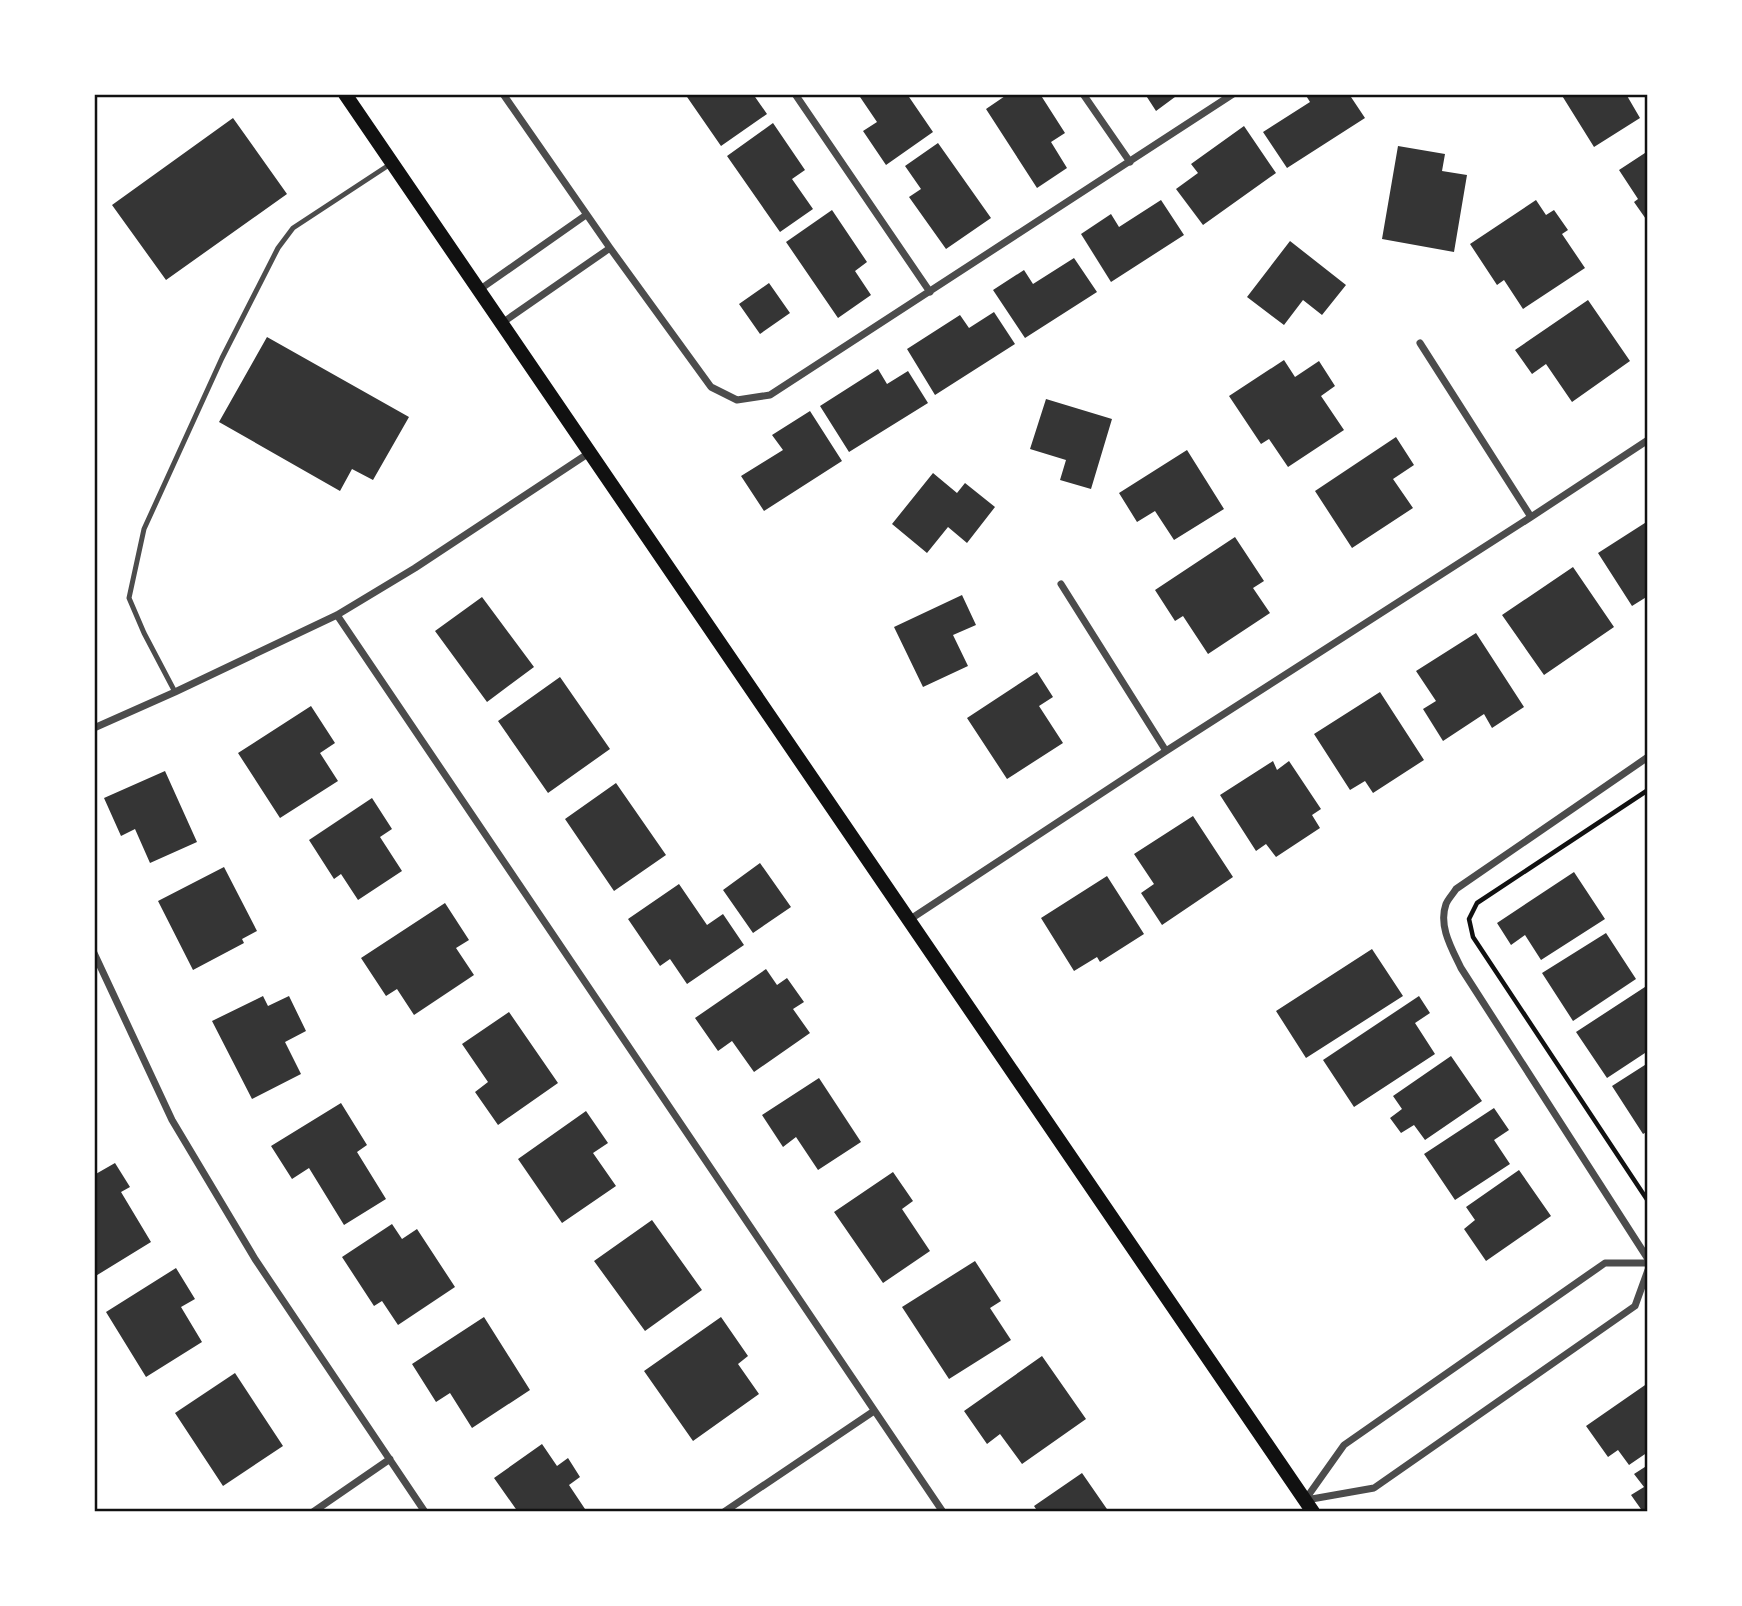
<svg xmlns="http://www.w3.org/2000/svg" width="1742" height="1606" font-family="'Space Grotesk',sans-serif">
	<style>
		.building { fill: #353535 }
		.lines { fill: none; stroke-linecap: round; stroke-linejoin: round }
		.path { stroke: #111; stroke-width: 4.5 }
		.service { stroke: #4c4c4c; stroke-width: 5 }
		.minor { stroke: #4c4c4c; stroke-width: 7 }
		.secondary { stroke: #111; stroke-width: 14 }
		.neatline { fill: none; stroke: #111; stroke-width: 2.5 }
	</style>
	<rect width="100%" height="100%" fill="#fff"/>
	<path class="building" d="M 685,94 L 753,94 L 767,114 L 721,146 Z
		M 858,94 L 907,94 L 933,132 L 886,165 L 863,131 L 877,122 Z
		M 1008,94 L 1040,94 L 1065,133 L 1051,142 L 1067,168 L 1037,188 L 986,109 Z
		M 1145,94 L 1179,94 L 1156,111 Z
		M 1305,94 L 1349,94 L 1365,118 L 1287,168 L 1263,132 L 1310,102 Z
		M 1561,94 L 1626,94 L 1640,118 L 1594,147 Z
		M 233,118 L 287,194 L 166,280 L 112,205 Z
		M 773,123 L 805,170 L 792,179 L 813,209 L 780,232 L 727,156 Z
		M 1244,126 L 1276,173 L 1203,225 L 1176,189 L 1198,173 L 1191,164 Z
		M 938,143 L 991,218 L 946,249 L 909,197 L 921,189 L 905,166 Z
		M 1398,146 L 1445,154 L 1442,171 L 1467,175 L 1454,252 L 1382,239 Z
		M 1648,151 L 1648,222 L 1634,202 L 1638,199 L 1619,170 Z
		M 1161,200 L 1184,235 L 1111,282 L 1081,234 L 1111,214 L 1119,227 Z
		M 1536,200 L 1546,215 L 1554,210 L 1568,230 L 1562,234 L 1585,268 L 1523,309 L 1504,280 L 1497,285 L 1470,244 Z
		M 832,210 L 867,262 L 855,271 L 871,295 L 838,318 L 786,242 Z
		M 1290,241 L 1346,285 L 1322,315 L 1303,300 L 1284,325 L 1247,297 Z
		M 1074,258 L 1097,292 L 1025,338 L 993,290 L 1024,270 L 1033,284 Z
		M 769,283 L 790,313 L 760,334 L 739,304 Z
		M 1588,300 L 1630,361 L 1572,402 L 1546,364 L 1532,374 L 1515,350 Z
		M 994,312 L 1015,344 L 935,395 L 907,349 L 960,315 L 969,328 Z
		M 267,337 L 409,417 L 373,480 L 352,469 L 340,491 L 219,422 Z
		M 1284,360 L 1295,377 L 1319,361 L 1335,386 L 1321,396 L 1344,430 L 1288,467 L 1269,439 L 1261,444 L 1229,396 Z
		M 878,369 L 887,384 L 908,371 L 928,403 L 849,452 L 820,406 Z
		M 1046,399 L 1112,419 L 1091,489 L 1060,480 L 1066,460 L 1030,449 Z
		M 810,411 L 842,461 L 764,511 L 741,476 L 783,450 L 772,435 Z
		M 1396,437 L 1414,465 L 1393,479 L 1413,508 L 1352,548 L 1315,491 Z
		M 1187,450 L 1224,509 L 1174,540 L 1155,511 L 1137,522 L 1119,493 Z
		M 933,473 L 957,493 L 965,483 L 995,507 L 967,543 L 948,527 L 927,553 L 892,524 Z
		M 1648,521 L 1648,596 L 1632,606 L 1598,553 Z
		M 1235,537 L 1264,581 L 1253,588 L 1270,613 L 1208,654 L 1183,616 L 1175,621 L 1155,590 Z
		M 1573,567 L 1614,627 L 1544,675 L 1502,615 Z
		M 962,595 L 976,625 L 953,635 L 968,666 L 923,687 L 894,627 Z
		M 482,597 L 534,667 L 487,702 L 435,631 Z
		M 1476,633 L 1524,707 L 1492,728 L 1484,714 L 1443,741 L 1423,709 L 1436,701 L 1416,671 Z
		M 1037,672 L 1053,697 L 1039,706 L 1063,743 L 1007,779 L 967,718 Z
		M 560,677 L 610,749 L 548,793 L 498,721 Z
		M 1380,692 L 1424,760 L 1373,793 L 1365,781 L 1350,790 L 1314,734 Z
		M 311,706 L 335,743 L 320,753 L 338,781 L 280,818 L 238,753 Z
		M 1273,761 L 1277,770 L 1289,761 L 1321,809 L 1312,815 L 1320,828 L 1276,857 L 1266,844 L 1256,851 L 1220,795 Z
		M 165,771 L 197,842 L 150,863 L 135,829 L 121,836 L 104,798 Z
		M 616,783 L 666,855 L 614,891 L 565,819 Z
		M 372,798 L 392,829 L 380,837 L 402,871 L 358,900 L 341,874 L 334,879 L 309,840 Z
		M 1193,816 L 1233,877 L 1162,925 L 1141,893 L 1154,884 L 1134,854 Z
		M 760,863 L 791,907 L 753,933 L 723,890 Z
		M 224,867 L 257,931 L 242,939 L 244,943 L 193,970 L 158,901 Z
		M 1574,872 L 1605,919 L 1541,960 L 1525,935 L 1511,945 L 1497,923 Z
		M 1107,876 L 1144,934 L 1100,962 L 1097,957 L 1074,971 L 1041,918 Z
		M 679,884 L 707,925 L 723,914 L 744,945 L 687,984 L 670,959 L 660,966 L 628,919 Z
		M 445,903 L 469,940 L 456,948 L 474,975 L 414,1015 L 397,989 L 386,996 L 361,958 Z
		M 1606,933 L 1636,979 L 1573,1021 L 1542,973 Z
		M 1372,949 L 1403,996 L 1306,1058 L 1276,1011 Z
		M 766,969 L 777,985 L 787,978 L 804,1002 L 793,1009 L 810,1033 L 754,1072 L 732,1041 L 718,1051 L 695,1018 Z
		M 1648,985 L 1648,1051 L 1607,1078 L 1576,1032 Z
		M 263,996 L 268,1006 L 289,996 L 306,1031 L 285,1042 L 301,1074 L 252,1099 L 212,1021 Z
		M 1419,996 L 1430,1013 L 1415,1023 L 1435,1054 L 1354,1107 L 1323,1060 Z
		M 509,1012 L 558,1083 L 498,1125 L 475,1092 L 488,1082 L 462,1044 Z
		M 1451,1056 L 1482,1101 L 1425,1140 L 1414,1125 L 1401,1133 L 1390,1118 L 1402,1109 L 1393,1096 Z
		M 1648,1063 L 1648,1131 L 1643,1134 L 1612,1086 Z
		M 819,1078 L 861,1142 L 818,1170 L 796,1137 L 783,1147 L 762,1115 Z
		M 341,1103 L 367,1145 L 357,1152 L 386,1199 L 344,1225 L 309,1168 L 292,1179 L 271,1146 Z
		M 1494,1108 L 1509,1130 L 1494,1140 L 1510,1164 L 1455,1200 L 1424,1154 Z
		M 586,1111 L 608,1143 L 593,1153 L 616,1186 L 562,1223 L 518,1159 Z
		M 115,1163 L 130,1187 L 121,1192 L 151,1242 L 94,1277 L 94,1175 Z
		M 1519,1170 L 1551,1216 L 1486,1261 L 1464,1229 L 1475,1220 L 1466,1207 Z
		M 893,1172 L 913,1201 L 902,1209 L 930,1251 L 883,1283 L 834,1212 Z
		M 652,1220 L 702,1290 L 645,1331 L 594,1261 Z
		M 392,1224 L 402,1239 L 417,1229 L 455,1287 L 398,1325 L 382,1301 L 374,1306 L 342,1257 Z
		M 975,1261 L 1001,1301 L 990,1308 L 1011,1340 L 949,1379 L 902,1307 Z
		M 176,1268 L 195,1299 L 181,1307 L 202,1342 L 146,1377 L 106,1312 Z
		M 484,1317 L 530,1390 L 472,1428 L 450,1393 L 436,1402 L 412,1364 Z
		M 721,1317 L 748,1356 L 738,1364 L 759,1394 L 693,1441 L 644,1371 Z
		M 1042,1356 L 1086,1419 L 1022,1464 L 1000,1434 L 987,1444 L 964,1411 Z
		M 235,1373 L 283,1446 L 223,1486 L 175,1413 Z
		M 1648,1383 L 1648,1452 L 1629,1465 L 1618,1450 L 1608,1457 L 1586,1426 Z
		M 542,1444 L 557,1466 L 568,1458 L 580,1477 L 569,1485 L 587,1512 L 518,1512 L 494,1478 Z
		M 1648,1465 L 1648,1512 L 1643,1512 L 1631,1495 L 1644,1487 L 1634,1474 Z
		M 1082,1473 L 1109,1512 L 1038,1512 L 1034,1506 Z"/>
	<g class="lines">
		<path class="path" d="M 1648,790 L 1477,903 L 1469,919 L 1473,937 L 1648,1201"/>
		<path class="service" d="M 175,692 L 144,633 L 129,598 L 144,529 L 222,358 L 278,248 L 293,228 L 392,163"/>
		<path class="minor" d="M 503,94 L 610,248 L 711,387 L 737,400 L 770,395 L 1233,94
			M 795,94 L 930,292
			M 1083,94 L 1130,162
			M 479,290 L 586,215
			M 502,323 L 610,248
			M 1420,343 L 1531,517
			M 1061,584 L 1166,751
			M 337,615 L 943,1512
			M 94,728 L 175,692 L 337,615 L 415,568 L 589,453
			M 1648,757 L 1456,889 C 1453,894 1448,899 1446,904 C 1438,926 1452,949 1461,968 L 1648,1259
			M 909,920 L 1166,751 L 1531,517 L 1648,440
			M 94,953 L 172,1120 L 255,1259 L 425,1512
			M 1305,1500 L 1344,1445 L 1605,1263 L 1648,1263
			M 1306,1500 L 1374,1488 L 1635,1306 L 1648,1270
			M 313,1512 L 390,1459
			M 724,1512 L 874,1411"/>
		<path class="secondary" d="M 345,94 L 1313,1512"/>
	</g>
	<rect width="1742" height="1606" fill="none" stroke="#ffffff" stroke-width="192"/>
	<rect x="96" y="96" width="1550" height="1414" class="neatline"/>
</svg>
